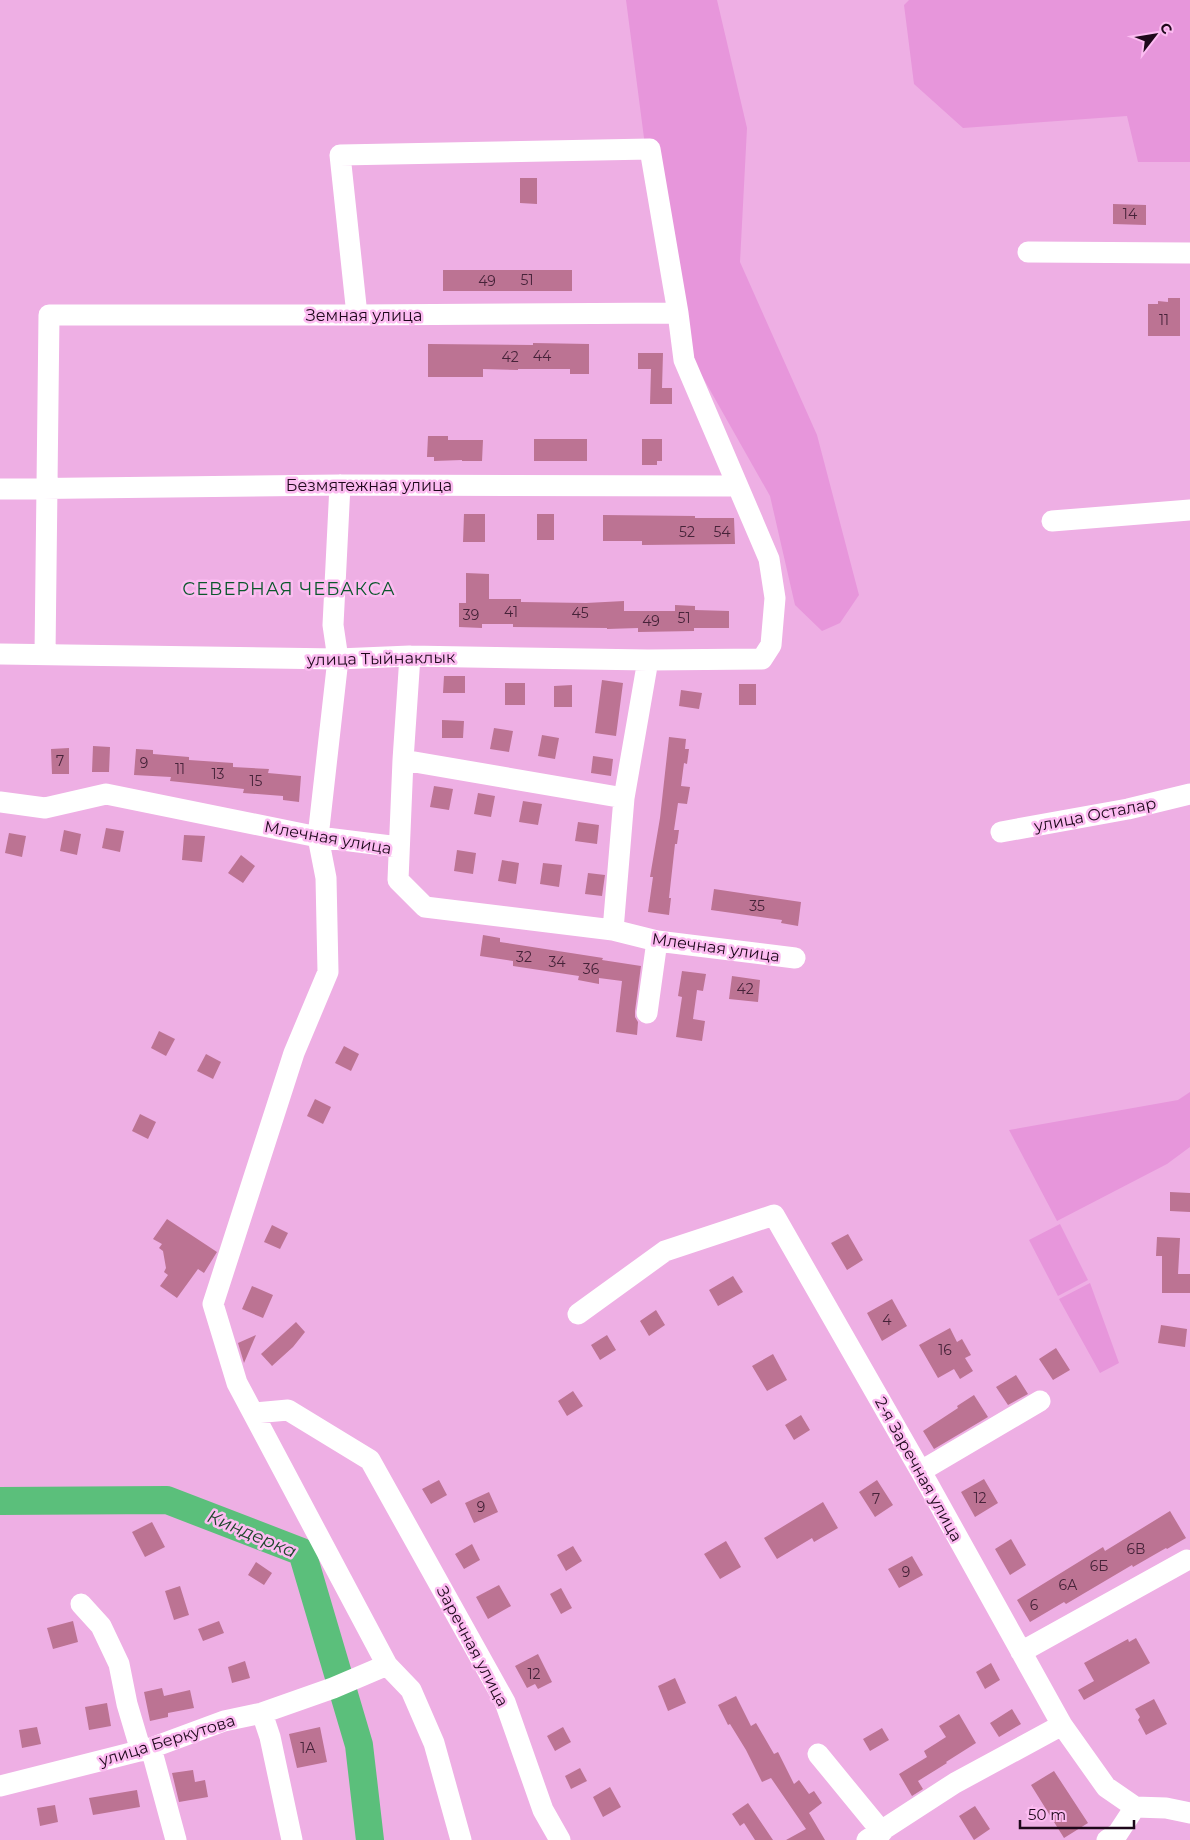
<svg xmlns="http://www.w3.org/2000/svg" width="1190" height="1840" font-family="Montserrat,sans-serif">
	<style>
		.green { fill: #e796db }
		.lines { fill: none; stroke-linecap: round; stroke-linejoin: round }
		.river { stroke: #5bbf7b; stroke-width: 28 }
		.building { fill: #bc7393 }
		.minor { stroke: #fff; stroke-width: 21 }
		.labels { text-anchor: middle; stroke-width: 5; stroke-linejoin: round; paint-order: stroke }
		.number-label { font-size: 14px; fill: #462339 }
		.street-label { font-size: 16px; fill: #1e081b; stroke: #fcbcf1 }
		.neighbourhood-label { font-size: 18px; letter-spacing: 1px; fill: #0b572c; stroke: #fcbcf1 }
		.water-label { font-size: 18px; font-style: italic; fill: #1d462a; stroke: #fcbcf1 }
	</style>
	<rect width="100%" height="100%" fill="#eeafe4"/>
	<path class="green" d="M 626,0 L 717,0 L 747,128 L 740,262 L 817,435 L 859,595 L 840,623 L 822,631 L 795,605 L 770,496 L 667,314 Z
		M 909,0 L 1190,0 L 1190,162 L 1138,162 L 1127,116 L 963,128 L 914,84 L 904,5 Z
		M 1190,1092 L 1190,1147 L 1167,1164 L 1057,1221 L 1009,1130 L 1178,1100 Z
		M 1060,1224 L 1088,1280 L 1058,1296 L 1029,1240 Z
		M 1090,1283 L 1119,1363 L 1100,1373 L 1059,1299 Z"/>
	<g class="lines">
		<path class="river" d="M 0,1501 L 167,1500 L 302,1552 L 359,1745 L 370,1840"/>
	</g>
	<path class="building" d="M 520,178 L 537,178 L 537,204 L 520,203 Z
		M 1113,204 L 1146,205 L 1146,225 L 1113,224 Z
		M 443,270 L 572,270 L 572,291 L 443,291 Z
		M 1168,298 L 1180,298 L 1180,336 L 1148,336 L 1148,304 L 1158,304 L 1158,301 L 1168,302 Z
		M 533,343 L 589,344 L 589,374 L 570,374 L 570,369 L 518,369 L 518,370 L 483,369 L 483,377 L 428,377 L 428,344 L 533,345 Z
		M 638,353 L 663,353 L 662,388 L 672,388 L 672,404 L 650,404 L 651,369 L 638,369 Z
		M 428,436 L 448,436 L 448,440 L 483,440 L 482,461 L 462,461 L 462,460 L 434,461 L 434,457 L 427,457 Z
		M 534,439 L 587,439 L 587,461 L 534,461 Z
		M 642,439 L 662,439 L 662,461 L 657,461 L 657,465 L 642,465 Z
		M 464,514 L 485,514 L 485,542 L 463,542 Z
		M 537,514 L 554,514 L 554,540 L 537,540 Z
		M 603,515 L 695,516 L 695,518 L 734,518 L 735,544 L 642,545 L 642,541 L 603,541 Z
		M 466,573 L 489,574 L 489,599 L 521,599 L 521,602 L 586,603 L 624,601 L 624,611 L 675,611 L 675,605 L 695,606 L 695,610 L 729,611 L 729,628 L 694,628 L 694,631 L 638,632 L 638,628 L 607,629 L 607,628 L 513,627 L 513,624 L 482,624 L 482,628 L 459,627 L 459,603 L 466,603 Z
		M 444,676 L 465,676 L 465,693 L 443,693 Z
		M 602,680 L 623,683 L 616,736 L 595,733 Z
		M 505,683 L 525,683 L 525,705 L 505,705 Z
		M 739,684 L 756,684 L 756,705 L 739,705 Z
		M 572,685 L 572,707 L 554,707 L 554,686 Z
		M 681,690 L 702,693 L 699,709 L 679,706 Z
		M 442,720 L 464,721 L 463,738 L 442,738 Z
		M 494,728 L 513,731 L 509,752 L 490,749 Z
		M 542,735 L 559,738 L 555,759 L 538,756 Z
		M 669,737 L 686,739 L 685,749 L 689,749 L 687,764 L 684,763 L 681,786 L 690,787 L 687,804 L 678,803 L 674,830 L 679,830 L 677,844 L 675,844 L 669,898 L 671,898 L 669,915 L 648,912 L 653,877 L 650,877 L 660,818 Z
		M 93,746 L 110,747 L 109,772 L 92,772 Z
		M 69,748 L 69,774 L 52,774 L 51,749 Z
		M 136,749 L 153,750 L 153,754 L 189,757 L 189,760 L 233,763 L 233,767 L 269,769 L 268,773 L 301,776 L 299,802 L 283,800 L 283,796 L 243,793 L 244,789 L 170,781 L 171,777 L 134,775 Z
		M 593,756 L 613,759 L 611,776 L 591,773 Z
		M 434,786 L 453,789 L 449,810 L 430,807 Z
		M 478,793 L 495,796 L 491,817 L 474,814 Z
		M 523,801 L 542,804 L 538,825 L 519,822 Z
		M 578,822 L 599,825 L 597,844 L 575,841 Z
		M 106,828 L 124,831 L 120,852 L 102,848 Z
		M 64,830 L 81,834 L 77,855 L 60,851 Z
		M 9,833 L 26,836 L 22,857 L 5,853 Z
		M 184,835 L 205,836 L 202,862 L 182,860 Z
		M 457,850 L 476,853 L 473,874 L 454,871 Z
		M 241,855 L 255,866 L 243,883 L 228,873 Z
		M 502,860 L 519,863 L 516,884 L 498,881 Z
		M 543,863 L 562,865 L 559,887 L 540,884 Z
		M 588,873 L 605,875 L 602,896 L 585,894 Z
		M 714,889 L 801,902 L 798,926 L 781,923 L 782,920 L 711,910 Z
		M 483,935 L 500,938 L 500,942 L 603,958 L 602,960 L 641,966 L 635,1011 L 635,1017 L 638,1022 L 637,1035 L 616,1032 L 622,981 L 599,978 L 599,984 L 578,980 L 579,976 L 513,966 L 513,961 L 480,956 Z
		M 682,971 L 706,974 L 703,991 L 697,990 L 693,1019 L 705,1021 L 702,1041 L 676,1037 L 682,997 L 678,996 Z
		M 732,976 L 760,980 L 758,1002 L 729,999 Z
		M 159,1031 L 175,1039 L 166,1056 L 151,1048 Z
		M 344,1046 L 359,1054 L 351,1071 L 335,1063 Z
		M 206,1054 L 221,1062 L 213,1079 L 197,1071 Z
		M 315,1099 L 331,1107 L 323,1124 L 307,1116 Z
		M 140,1114 L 156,1122 L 148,1139 L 132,1131 Z
		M 1170,1192 L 1190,1193 L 1190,1212 L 1170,1211 Z
		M 167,1219 L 217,1252 L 204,1273 L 198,1269 L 177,1298 L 160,1286 L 168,1275 L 164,1272 L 166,1268 L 163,1251 L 159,1248 L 162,1244 L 153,1239 Z
		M 272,1225 L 288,1233 L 280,1249 L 264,1242 Z
		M 848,1234 L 863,1260 L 847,1270 L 831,1243 Z
		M 1157,1237 L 1180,1238 L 1178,1274 L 1190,1274 L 1190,1293 L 1162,1293 L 1162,1256 L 1156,1256 Z
		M 733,1276 L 743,1292 L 718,1306 L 709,1290 Z
		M 252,1286 L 273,1295 L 263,1318 L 242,1309 Z
		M 892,1299 L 907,1326 L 882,1341 L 867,1313 Z
		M 656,1310 L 665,1325 L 649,1336 L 640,1321 Z
		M 296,1322 L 305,1332 L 293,1347 L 272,1366 L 261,1354 Z
		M 1161,1325 L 1187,1329 L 1185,1347 L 1158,1343 Z
		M 950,1328 L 957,1342 L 962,1339 L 971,1355 L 965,1358 L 973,1371 L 960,1379 L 954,1369 L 938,1378 L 919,1345 Z
		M 256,1335 L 244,1363 L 238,1343 Z
		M 607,1335 L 616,1350 L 600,1360 L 591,1345 Z
		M 1056,1348 L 1070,1370 L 1053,1380 L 1039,1359 Z
		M 773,1354 L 787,1380 L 767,1391 L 752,1366 Z
		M 1016,1375 L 1028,1394 L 1008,1405 L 996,1387 Z
		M 573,1391 L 583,1406 L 567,1416 L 558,1401 Z
		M 974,1395 L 988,1417 L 934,1449 L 923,1431 L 958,1408 L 957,1406 Z
		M 801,1415 L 810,1430 L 794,1440 L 785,1425 Z
		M 984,1479 L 998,1503 L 975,1517 L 961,1492 Z
		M 439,1480 L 447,1495 L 431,1504 L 422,1489 Z
		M 877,1480 L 893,1505 L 875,1517 L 859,1492 Z
		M 489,1492 L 498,1512 L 474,1523 L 465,1503 Z
		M 823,1502 L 838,1528 L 814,1542 L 812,1538 L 777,1559 L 764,1538 Z
		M 1170,1511 L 1186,1538 L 1167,1549 L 1166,1548 L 1133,1567 L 1132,1565 L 1066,1604 L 1064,1602 L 1030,1622 L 1017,1600 L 1103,1547 L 1105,1551 Z
		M 152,1522 L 165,1547 L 145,1557 L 132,1532 Z
		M 1011,1539 L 1026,1565 L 1010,1575 L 995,1549 Z
		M 726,1541 L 741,1567 L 720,1579 L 704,1554 Z
		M 472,1544 L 480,1560 L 464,1569 L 455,1554 Z
		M 573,1546 L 582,1561 L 566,1571 L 557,1555 Z
		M 912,1556 L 923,1575 L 899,1588 L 888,1569 Z
		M 256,1562 L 272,1573 L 264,1585 L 248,1575 Z
		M 499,1585 L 511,1606 L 488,1619 L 476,1597 Z
		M 180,1586 L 189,1615 L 174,1620 L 165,1591 Z
		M 561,1588 L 572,1608 L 561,1614 L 550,1594 Z
		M 73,1621 L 78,1642 L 53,1649 L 47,1628 Z
		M 219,1621 L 224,1633 L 203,1641 L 198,1629 Z
		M 1136,1638 L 1150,1663 L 1084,1700 L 1078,1690 L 1094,1681 L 1084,1663 L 1128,1639 L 1129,1642 Z
		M 538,1654 L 552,1682 L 538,1689 L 535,1684 L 527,1688 L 515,1666 Z
		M 245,1661 L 250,1678 L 232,1683 L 228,1667 Z
		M 991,1663 L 1000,1680 L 985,1689 L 976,1672 Z
		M 675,1678 L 686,1703 L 668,1711 L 658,1686 Z
		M 162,1688 L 164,1696 L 190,1690 L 194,1708 L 168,1713 L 168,1717 L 150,1721 L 144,1692 Z
		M 736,1696 L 751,1726 L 756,1723 L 774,1754 L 778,1752 L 794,1784 L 799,1780 L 809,1794 L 814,1791 L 822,1803 L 809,1813 L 825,1840 L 786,1840 L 806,1829 L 771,1778 L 762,1782 L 746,1750 L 730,1724 L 728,1725 L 718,1705 Z
		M 1154,1699 L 1167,1724 L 1146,1735 L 1138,1720 L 1140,1717 L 1135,1709 Z
		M 107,1703 L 111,1726 L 89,1730 L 85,1707 Z
		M 1012,1709 L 1021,1724 L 999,1737 L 990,1723 Z
		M 959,1714 L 976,1743 L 946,1762 L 947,1763 L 918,1781 L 923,1789 L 912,1796 L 899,1774 L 927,1757 L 924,1751 L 946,1737 L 939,1726 Z
		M 37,1727 L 41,1744 L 22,1748 L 19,1730 Z
		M 320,1727 L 327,1762 L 297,1768 L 289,1734 Z
		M 563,1727 L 571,1742 L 555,1751 L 547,1736 Z
		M 882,1728 L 889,1740 L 870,1751 L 863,1739 Z
		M 580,1768 L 587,1781 L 571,1789 L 565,1776 Z
		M 193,1770 L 195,1782 L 205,1780 L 208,1797 L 179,1802 L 172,1773 Z
		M 1054,1771 L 1088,1823 L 1064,1838 L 1031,1785 Z
		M 610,1787 L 621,1807 L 603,1817 L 593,1797 Z
		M 137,1790 L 140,1807 L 93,1815 L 89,1798 Z
		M 748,1803 L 773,1840 L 755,1840 L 744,1823 L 740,1826 L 732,1814 Z
		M 55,1805 L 58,1822 L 40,1826 L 37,1808 Z
		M 975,1806 L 990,1829 L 974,1840 L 959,1816 Z"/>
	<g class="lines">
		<path class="minor" d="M 1028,252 L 1190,253
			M 340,485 L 333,625 L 338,659 L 318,837 L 326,878 L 328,972 L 294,1053 L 213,1304 L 237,1383 L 387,1665 L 411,1690 L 434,1743 L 461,1840
			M 0,489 L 340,485 L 731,486 L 737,484
			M 1052,521 L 1190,510
			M 0,654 L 338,659 L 410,656 L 648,660 L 762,659 L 771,645 L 775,598 L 769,559 L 684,360 L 678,313 L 650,149 L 340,155 L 357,315
			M 45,655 L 49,315 L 357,315 L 678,313
			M 410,656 L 403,760 L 398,880 L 425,907 L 613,930 L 657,941 L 795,958
			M 403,760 L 624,798
			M 0,802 L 45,808 L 106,794 L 318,837 L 399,847
			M 1001,832 L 1128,809 L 1190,794
			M 613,930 L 624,798 L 648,660
			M 647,1013 L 657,941
			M 578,1314 L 665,1251 L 774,1215 L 928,1484 L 1062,1725 L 1106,1787 L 1135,1807 L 1166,1808 L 1190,1813
			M 254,1413 L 288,1410 L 370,1460 L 505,1702 L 543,1810 L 560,1840
			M 921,1471 L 1040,1401
			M 81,1604 L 101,1626 L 119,1664 L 127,1704 L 141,1751
			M 1021,1652 L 1187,1560
			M 262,1713 L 270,1737 L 292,1840
			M 151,1748 L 176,1840
			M 818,1754 L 882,1832
			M 0,1786 L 151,1748 L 224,1721 L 262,1713 L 333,1688 L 387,1665
			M 867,1840 L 955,1783 L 1062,1725
			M 1107,1840 L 1118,1833 L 1135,1807"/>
	</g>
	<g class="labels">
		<g class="number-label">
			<text x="1130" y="219">14</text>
			<text x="527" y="285">51</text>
			<text x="487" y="286">49</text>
			<text x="1164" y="325">11</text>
			<text x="542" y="361">44</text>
			<text x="510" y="362">42</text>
			<text x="687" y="537">52</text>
			<text x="722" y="537">54</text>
			<text x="511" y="617">41</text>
			<text x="580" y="618">45</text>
			<text x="471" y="620">39</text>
			<text x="684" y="623">51</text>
			<text x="651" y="626">49</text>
			<text x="60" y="766">7</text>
			<text x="144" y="768">9</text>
			<text x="180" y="774">11</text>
			<text x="218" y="779">13</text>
			<text x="256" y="786">15</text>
			<text x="757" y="911">35</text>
			<text x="524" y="962">32</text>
			<text x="557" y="967">34</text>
			<text x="591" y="974">36</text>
			<text x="745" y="994">42</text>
			<text x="887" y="1325">4</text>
			<text x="945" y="1355">16</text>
			<text x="980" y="1503">12</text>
			<text x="876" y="1504">7</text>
			<text x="481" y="1512">9</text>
			<text x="1136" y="1554">6В</text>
			<text x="1099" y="1571">6Б</text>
			<text x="906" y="1577">9</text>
			<text x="1068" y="1590">6А</text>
			<text x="1034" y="1610">6</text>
			<text x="534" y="1679">12</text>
			<text x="308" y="1753">1А</text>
		</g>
		<g class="street-label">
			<text x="364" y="321">Земная улица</text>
			<text x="369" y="491">Безмятежная улица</text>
			<text transform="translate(381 658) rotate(-1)" y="6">улица Тыйнаклык</text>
			<text transform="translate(1095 814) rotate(-11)" y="6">улица Осталар</text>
			<text transform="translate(328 837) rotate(10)" y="6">Млечная улица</text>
			<text transform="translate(716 947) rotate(8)" y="6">Млечная улица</text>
			<text transform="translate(919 1469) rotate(61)" y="6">2-я Заречная улица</text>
			<text transform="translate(473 1646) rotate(62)" y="6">Заречная улица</text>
			<text transform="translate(167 1740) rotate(-17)" y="6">улица Беркутова</text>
		</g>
		<g class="neighbourhood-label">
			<text x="289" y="595">СЕВЕРНАЯ ЧЕБАКСА</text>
		</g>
		<g class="water-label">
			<text transform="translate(252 1534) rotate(23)" y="6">Киндерка</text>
		</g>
	</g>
	<g transform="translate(1155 35) rotate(59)" stroke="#fcbcf1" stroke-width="4" paint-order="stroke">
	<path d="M0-4L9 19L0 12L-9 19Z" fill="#1e081b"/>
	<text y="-8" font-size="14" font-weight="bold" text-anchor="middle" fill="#1e081b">С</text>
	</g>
	<path d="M1020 1820v8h114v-8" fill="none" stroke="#1e081b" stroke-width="2.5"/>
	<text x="1028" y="1820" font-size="15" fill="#1e081b" stroke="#fcbcf1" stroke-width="4" paint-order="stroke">50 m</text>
</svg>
